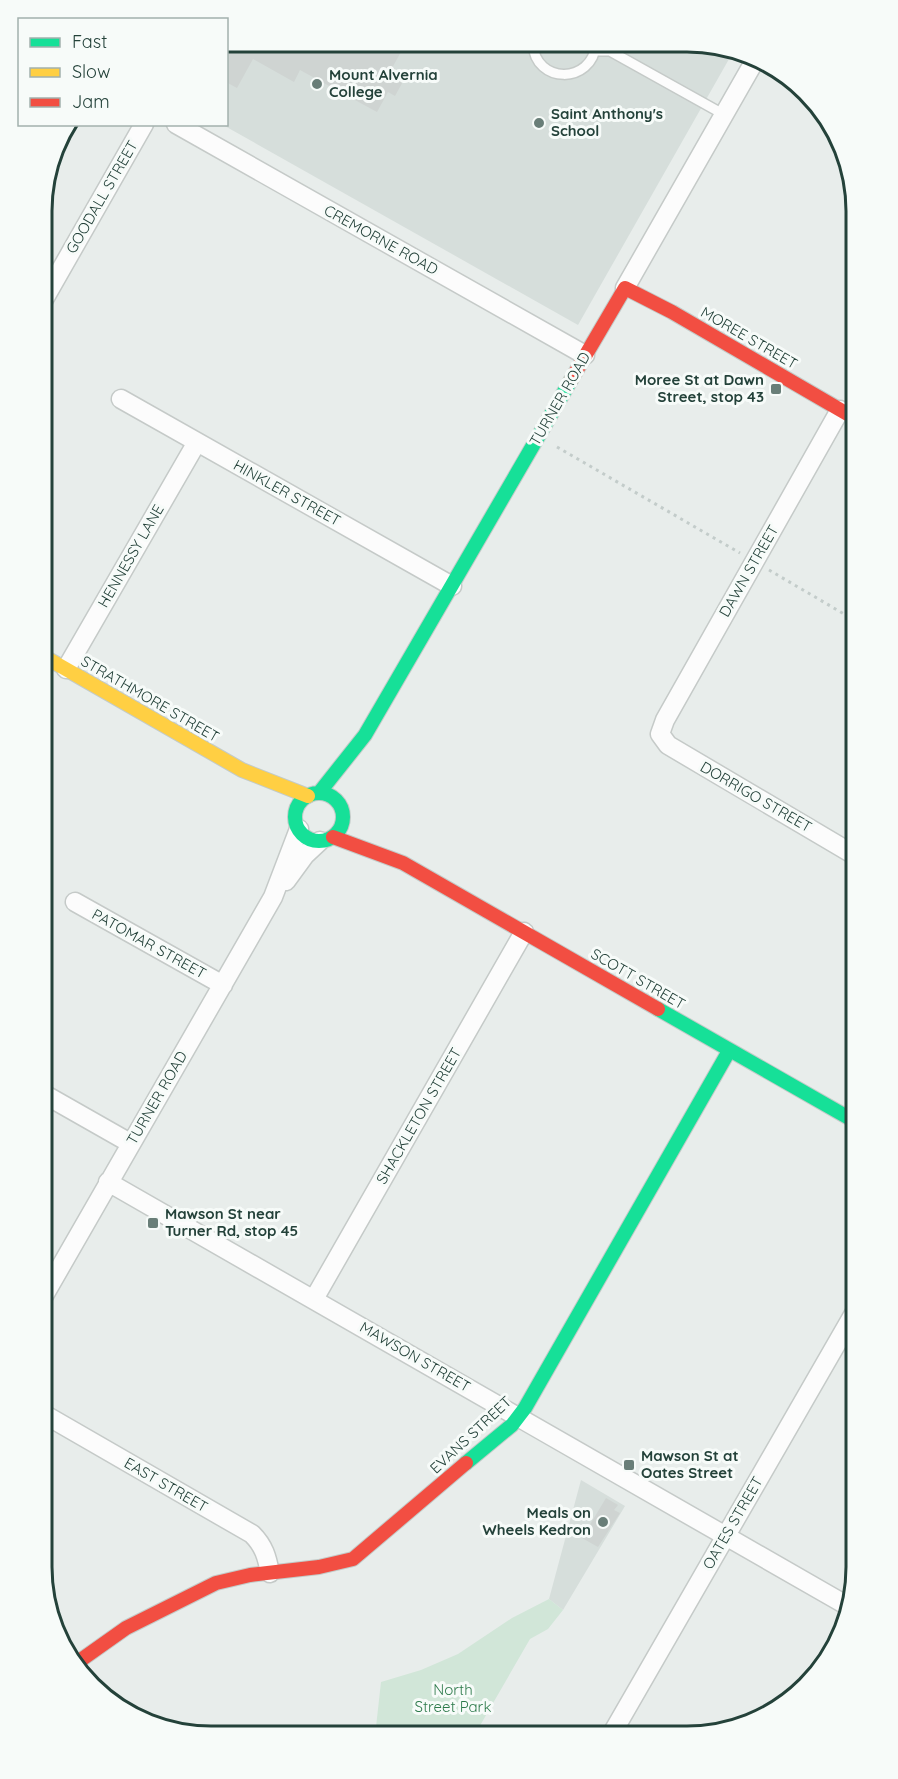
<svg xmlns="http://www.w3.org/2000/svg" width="898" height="1779" font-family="Quicksand,sans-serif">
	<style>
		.built { fill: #d6dedb }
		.green { fill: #d1e6d8 }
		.building { fill: #cfd4d2 }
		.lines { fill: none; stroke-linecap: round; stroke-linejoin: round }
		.lane-casing { stroke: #c5cac8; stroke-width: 12 }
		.street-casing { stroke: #c5cac8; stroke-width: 21 }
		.fast-casing { stroke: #c3cbc8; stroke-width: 16 }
		.slow-casing { stroke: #c3cbc8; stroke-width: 16 }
		.jam-casing { stroke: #c3cbc8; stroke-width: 16 }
		.path { stroke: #c3ccca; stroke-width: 3; stroke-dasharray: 3 4.5; stroke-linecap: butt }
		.lane { stroke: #fcfcfc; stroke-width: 9 }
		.street { stroke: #fcfcfc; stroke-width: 18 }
		.fast { stroke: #16e098; stroke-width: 14 }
		.slow { stroke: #ffcf43; stroke-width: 14 }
		.jam { stroke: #f24e42; stroke-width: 14 }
		.poi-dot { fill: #697e78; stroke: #f7fbf9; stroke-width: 2 }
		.labels { text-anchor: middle; stroke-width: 6; stroke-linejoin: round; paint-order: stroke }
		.poi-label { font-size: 15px; font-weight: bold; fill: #24423a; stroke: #f7fbf9; text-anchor: start }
		.street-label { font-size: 15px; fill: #24423a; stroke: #f7fbf9 }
		.park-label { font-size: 15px; fill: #2d7a4b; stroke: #f7fbf9 }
		.rim { fill: none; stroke: #24423a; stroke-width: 3 }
	</style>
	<rect width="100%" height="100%" fill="#e8edeb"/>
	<path class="built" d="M 227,42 L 720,45 L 733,52 L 578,325 L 223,125 L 226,124 Z
		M 581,1480 L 625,1506 L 563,1610 L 549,1599 Z"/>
	<path class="green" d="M 549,1599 L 563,1610 L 548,1629 L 530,1639 L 474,1736 L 375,1736 L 381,1682 L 421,1670 L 458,1654 L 512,1618 Z"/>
	<path class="building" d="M 226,42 L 406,43 L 392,68 L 406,76 L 395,96 L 388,92 L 377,112 L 300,70 L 294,82 L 253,59 L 237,88 L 226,82 Z
		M 606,1498 L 618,1505 L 614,1510 L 620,1513 L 598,1547 L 582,1538 Z"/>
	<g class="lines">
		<defs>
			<path id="lane" d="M 533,44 C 535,84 592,85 596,44
				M 595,51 L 610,51 L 723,114"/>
			<path id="street" d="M 176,124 L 585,355
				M 625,288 L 754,62
				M 43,301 L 144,124
				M 121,399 L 452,586
				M 840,410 L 665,720 L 660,734 L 668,745 L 856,856
				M 66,669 L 197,442
				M 286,881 L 305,855 L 320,841
				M 75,902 L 223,985
				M 42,1093 L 130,1143
				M 108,1182 L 846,1605
				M 42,1299 L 273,897 L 299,829
				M 314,1299 L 524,932
				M 42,1413 L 252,1534 C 264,1546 267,1557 270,1573
				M 610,1737 L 856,1310"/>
			<path id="fast" d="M 319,793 L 365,735 L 571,380
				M295 817a24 24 0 1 1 48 0a24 24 0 1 1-48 0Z
				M 658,1009 L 856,1122
				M 466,1463 L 512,1425 L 525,1408 L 729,1051"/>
			<path id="slow" d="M 43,656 L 242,770 L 308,796"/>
			<path id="jam" d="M 571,380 L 625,288 L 672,312 L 856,419
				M 333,837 L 403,863 L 658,1009
				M 78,1662 L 126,1628 L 216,1583 L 250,1575 L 319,1567 L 353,1559 L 466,1463"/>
		</defs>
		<use href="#lane" class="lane-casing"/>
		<use href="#street" class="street-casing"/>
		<use href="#fast" class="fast-casing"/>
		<use href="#slow" class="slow-casing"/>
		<use href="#jam" class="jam-casing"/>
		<path class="path" d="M 557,447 L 740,553
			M 769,570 L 856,621"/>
		<use href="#lane" class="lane"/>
		<use href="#street" class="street"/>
		<use href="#fast" class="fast"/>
		<use href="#slow" class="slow"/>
		<use href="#jam" class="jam"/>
	</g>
	<g class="poi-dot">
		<circle cx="317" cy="84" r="6"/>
		<circle cx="539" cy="123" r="6"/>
		<rect x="770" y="383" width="12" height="12" rx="3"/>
		<rect x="147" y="1217" width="12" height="12" rx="3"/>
		<rect x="623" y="1459" width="12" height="12" rx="3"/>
		<circle cx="603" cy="1522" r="6"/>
	</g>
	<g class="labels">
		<g class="poi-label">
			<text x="329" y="80">Mount Alvernia<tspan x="329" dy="17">College</tspan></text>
			<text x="551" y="119">Saint Anthony's<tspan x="551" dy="17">School</tspan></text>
			<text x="764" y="385" text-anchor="end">Moree St at Dawn<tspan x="764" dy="17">Street, stop 43</tspan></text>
			<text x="165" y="1219">Mawson St near<tspan x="165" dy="17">Turner Rd, stop 45</tspan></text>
			<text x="641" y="1461">Mawson St at<tspan x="641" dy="17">Oates Street</tspan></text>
			<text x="591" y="1518" text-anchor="end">Meals on<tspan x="591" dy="17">Wheels Kedron</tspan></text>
		</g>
		<g class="street-label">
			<text transform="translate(102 197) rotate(-60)" y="5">GOODALL STREET</text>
			<text transform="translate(381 240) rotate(29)" y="5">CREMORNE ROAD</text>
			<text transform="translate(749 338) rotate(30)" y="5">MOREE STREET</text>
			<text transform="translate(560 399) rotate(-60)" y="5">TURNER ROAD</text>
			<text transform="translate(287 493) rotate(29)" y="5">HINKLER STREET</text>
			<text transform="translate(131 556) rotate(-60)" y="5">HENNESSY LANE</text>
			<text transform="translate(749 571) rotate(-60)" y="5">DAWN STREET</text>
			<text transform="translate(150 699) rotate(30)" y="5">STRATHMORE STREET</text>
			<text transform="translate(756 797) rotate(30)" y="5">DORRIGO STREET</text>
			<text transform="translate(149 944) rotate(29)" y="5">PATOMAR STREET</text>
			<text transform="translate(638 979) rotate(30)" y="5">SCOTT STREET</text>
			<text transform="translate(157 1098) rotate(-60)" y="5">TURNER ROAD</text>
			<text transform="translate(419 1116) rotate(-60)" y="5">SHACKLETON STREET</text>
			<text transform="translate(415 1357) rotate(30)" y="5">MAWSON STREET</text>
			<text transform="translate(471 1435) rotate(-43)" y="5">EVANS STREET</text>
			<text transform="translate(166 1485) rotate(30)" y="5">EAST STREET</text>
			<text transform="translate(733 1523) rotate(-60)" y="5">OATES STREET</text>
		</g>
		<g class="park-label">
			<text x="453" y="1695">North<tspan x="453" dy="17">Street Park</tspan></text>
		</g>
	</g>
	<path d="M0 0H898V1779H0ZM211 52H687A159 159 0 0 1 846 211V1567A159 159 0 0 1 687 1726H211A159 159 0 0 1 52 1567V211A159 159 0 0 1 211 52Z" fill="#f7fbf9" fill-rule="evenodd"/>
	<path class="rim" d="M211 52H687A159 159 0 0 1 846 211V1567A159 159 0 0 1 687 1726H211A159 159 0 0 1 52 1567V211A159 159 0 0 1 211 52Z"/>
	<rect x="18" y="18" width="210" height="108" fill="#f7fbf9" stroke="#a3b1ad" stroke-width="1.5"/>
	<rect x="30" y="38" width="30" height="9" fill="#16e098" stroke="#a3b1ad" stroke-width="1.5"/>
	<text x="72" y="48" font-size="18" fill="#24423a">Fast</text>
	<rect x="30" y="68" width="30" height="9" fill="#ffcf43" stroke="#a3b1ad" stroke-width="1.5"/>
	<text x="72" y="78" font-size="18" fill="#24423a">Slow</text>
	<rect x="30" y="98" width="30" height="9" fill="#f24e42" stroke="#a3b1ad" stroke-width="1.5"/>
	<text x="72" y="108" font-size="18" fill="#24423a">Jam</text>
</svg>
